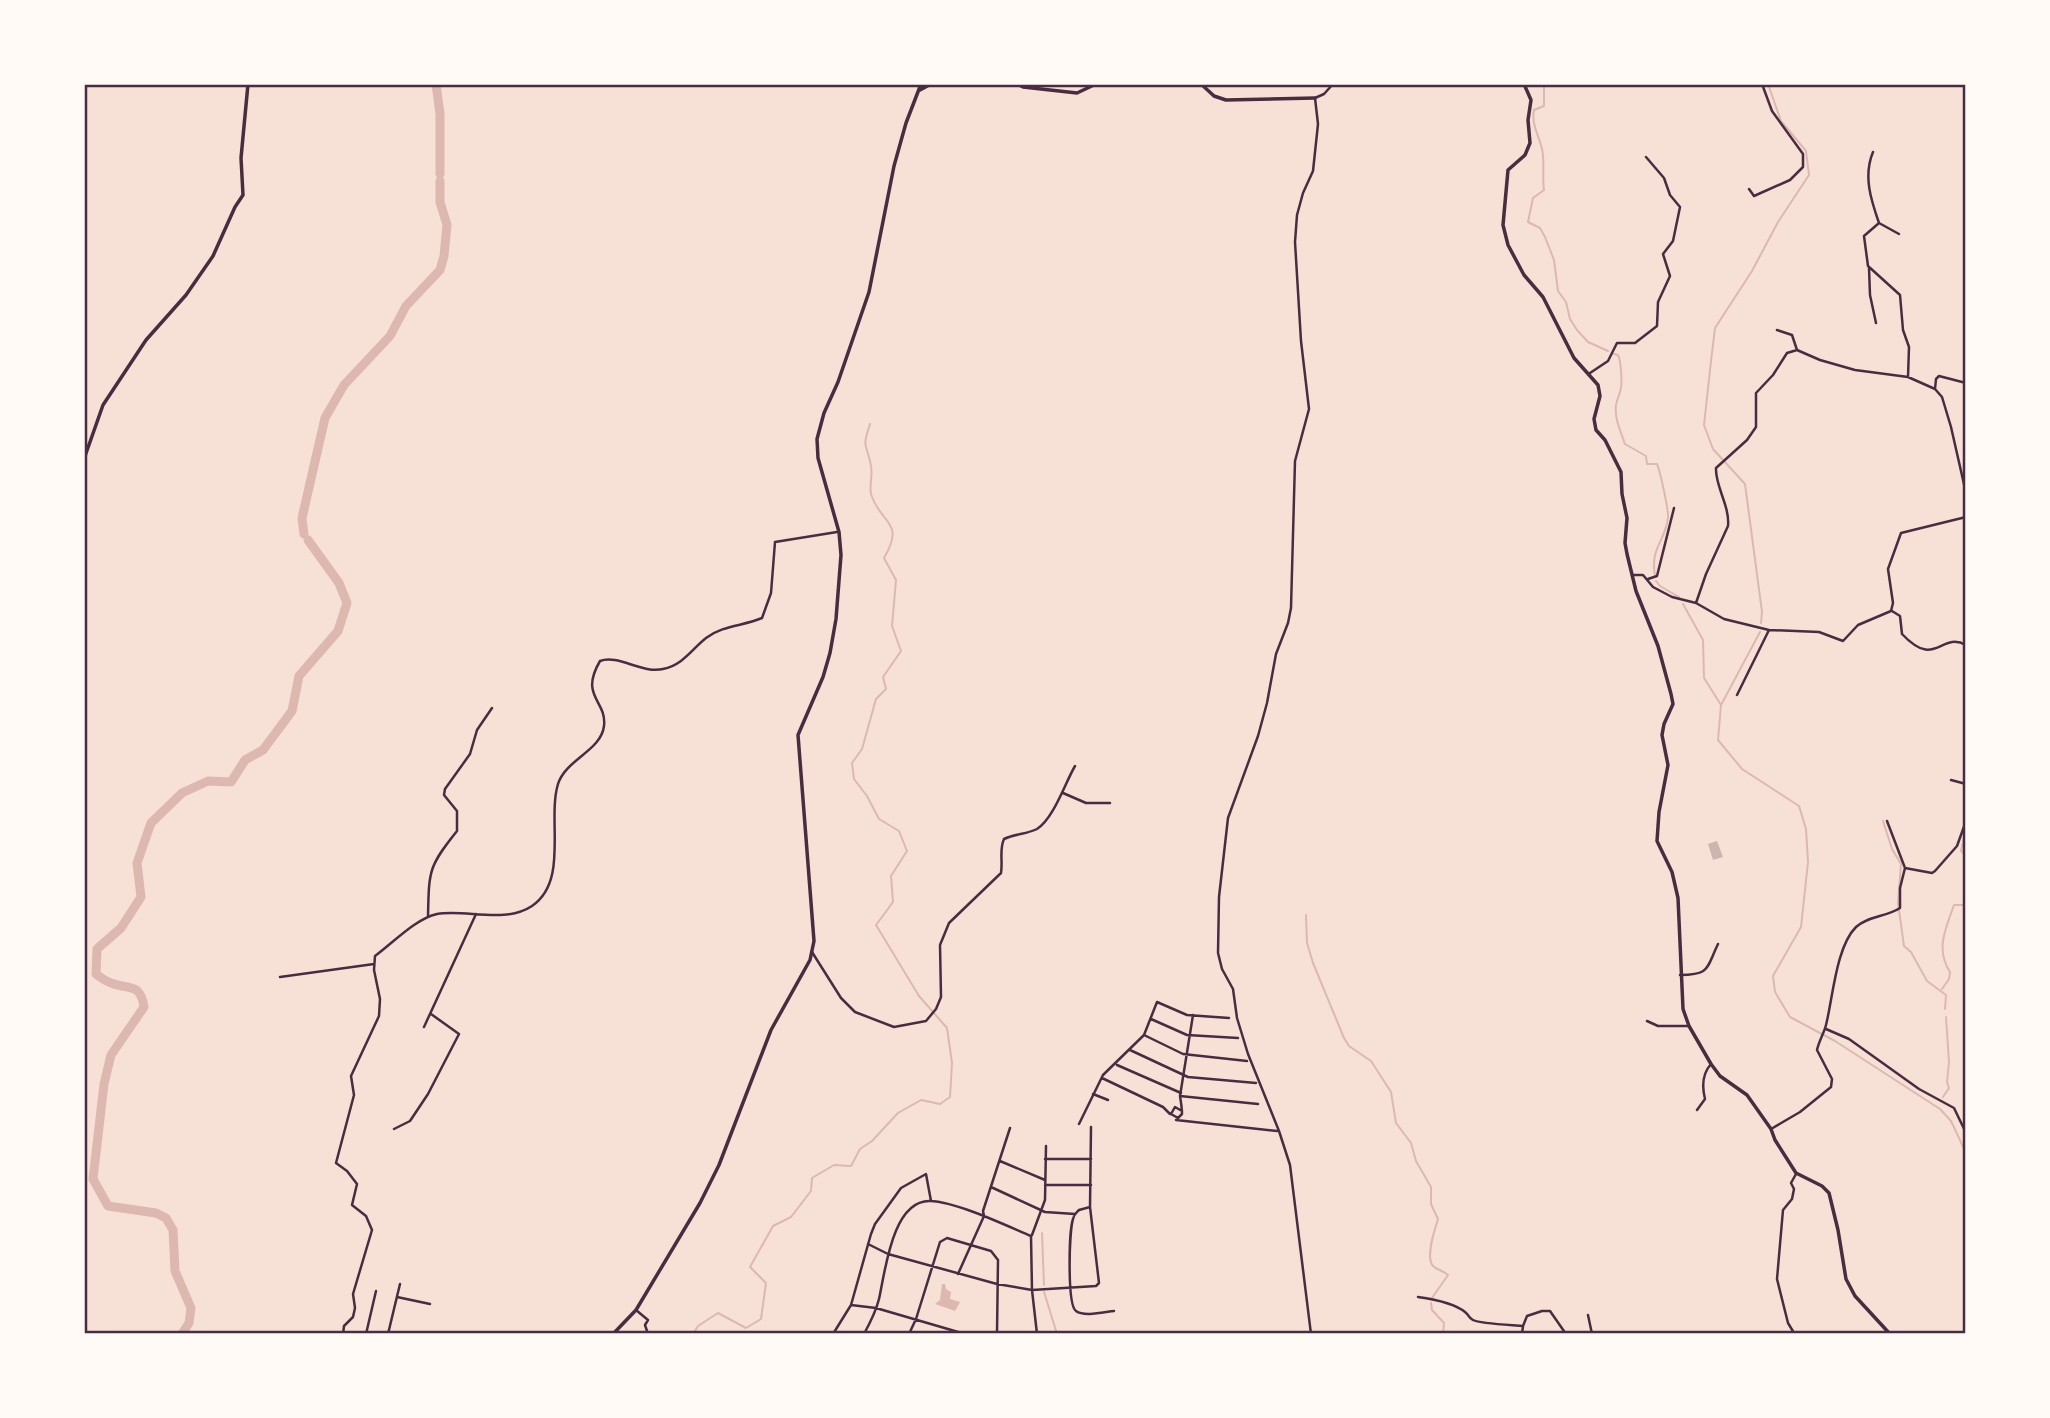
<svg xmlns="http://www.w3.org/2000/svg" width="2050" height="1418" font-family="'Noto Sans',sans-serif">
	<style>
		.water { fill: #dcb8b0 }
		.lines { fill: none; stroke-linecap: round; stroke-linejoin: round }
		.stream { stroke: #dcb8b0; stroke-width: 2 }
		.river { stroke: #dcb8b0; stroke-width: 9 }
		.building { fill: #ccb4b1 }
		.minor { stroke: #4a2c40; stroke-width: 2.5 }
		.tertiary { stroke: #4a2c40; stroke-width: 3.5 }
		.neatline { fill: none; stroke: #4a2c40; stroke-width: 2.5 }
	</style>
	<rect width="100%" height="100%" fill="#f7e1d7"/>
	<path class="water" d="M 942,1284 L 945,1284 L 946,1289 L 951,1292 L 950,1299 L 960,1302 L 955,1311 L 935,1304 L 940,1300 Z"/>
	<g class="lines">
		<path class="stream" d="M 1544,84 L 1544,106 L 1534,110 C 1531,124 1539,136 1542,149 C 1545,163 1542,176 1544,190 L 1533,198 L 1528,222 L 1540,228 L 1545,237 L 1554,260 L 1558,291 L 1566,302 L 1570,319 L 1577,330 L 1588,342 L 1608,351
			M 1614,354 L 1618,355 C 1621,360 1622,381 1621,388 C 1620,394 1617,399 1616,405 C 1614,418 1621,432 1625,444 L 1646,456 L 1647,464 L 1657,464 C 1660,471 1669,511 1668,518 C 1665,542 1650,547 1655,576
			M 1656,581 L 1660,586 L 1679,597
			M 1683,604 L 1703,640 L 1704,678 L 1721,705
			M 1761,623 L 1762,612 L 1745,484 L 1713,449 L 1704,425 L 1711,361 L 1715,328 L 1752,271 L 1778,222 L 1809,175 L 1806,151 L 1781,121 L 1768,84
			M 1760,632 L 1721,705 L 1718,740 L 1742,769 L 1799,806 L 1806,829 L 1808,862 L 1801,927 L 1773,976 L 1775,992 L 1790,1017 L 1835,1041 L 1940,1109 L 1951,1121 L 1966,1153
			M 1883,821 L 1892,849 L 1901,864 L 1898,903 L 1904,946 L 1911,952 L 1927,981 L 1946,995 L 1945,1009
			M 1966,828 L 1961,851 L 1966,856
			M 1306,915 L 1307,943 L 1313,963 L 1344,1038 L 1349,1046 L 1371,1061 L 1391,1092 L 1396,1123 L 1411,1143 L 1416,1161 L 1431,1187 L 1431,1204 L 1438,1219 C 1435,1229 1425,1257 1433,1266 C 1437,1270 1444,1271 1448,1275 L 1432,1298
			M 1942,989 L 1949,979 L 1950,972 C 1935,949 1946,928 1954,905 L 1963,905 L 1966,902
			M 1943,1097 L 1949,1088 L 1947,1082 L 1949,1062 L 1946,1017
			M 1042,1233 L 1044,1285
			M 1044,1292 L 1057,1334
			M 1431,1303 L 1432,1310 L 1444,1323 L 1443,1334
			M 693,1334 L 698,1326 L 718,1313 L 746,1328 L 761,1319 L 766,1283 L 750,1267 L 773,1226 L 791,1217 L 811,1191 L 812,1178 L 834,1165 L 851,1166 L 860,1149 L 872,1141 L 898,1113 L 921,1100 L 940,1104 L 950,1097 L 952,1063 L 947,1028 L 919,996 L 876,925 L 893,902 L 891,876 L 907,851 L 899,831 L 879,819 L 867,796 L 854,779 L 852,763 L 862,749 L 876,699 L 886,689 L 883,677 L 901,651 L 892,626 L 896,580 L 884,558 C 906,521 880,524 871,494 C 869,485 873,475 871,466 C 867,442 861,451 870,424"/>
		<path class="river" d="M 436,84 L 440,114 L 440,174
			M 304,534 L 302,518 L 325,418 L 344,385 L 390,336 L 406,306 L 440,270 L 444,256 L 447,225 L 440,202 L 440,181
			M 182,1334 L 189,1323 L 191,1308 L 175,1271 L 173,1230 L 166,1218 L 156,1213 L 108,1206 L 93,1179 L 104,1084 L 111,1055 L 144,1007 C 140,982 129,990 111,983 C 105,981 100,977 96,974 L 97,949 L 121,928 L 141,897 L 137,863 L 151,823 L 182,793 L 208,781 L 231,782 L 245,760 L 263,750 L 292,711 L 299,676 L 338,631 L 347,603 L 339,583 L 308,540"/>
	</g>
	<path class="building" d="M 1717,841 L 1723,857 L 1713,860 L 1708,844 Z"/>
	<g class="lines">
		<path class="minor" d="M 1873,152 C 1863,176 1871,200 1879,223 L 1864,236 L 1868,266 L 1900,295 L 1903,330 L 1909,347 L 1908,377
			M 1749,189 L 1754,196 L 1790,180 L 1803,167 L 1803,154 L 1772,111 L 1762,84
			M 1879,223 L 1899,234
			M 1869,268 L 1870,295 L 1876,323
			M 1777,330 L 1792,335 L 1797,350
			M 1590,373 L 1608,361 L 1617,343 L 1635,343 L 1657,326 L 1658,302 L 1670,276 L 1663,254 L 1673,241 L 1680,207 L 1670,195 L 1664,178 L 1646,157
			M 1935,389 L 1936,379 L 1939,376 L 1966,383
			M 1634,575 L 1643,575 L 1653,587 L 1672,597 L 1696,603 L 1724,619 L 1769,630 L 1819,632 L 1843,641 L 1858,625 L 1891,611 L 1893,603 L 1888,569 L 1901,533 L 1966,517
			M 1648,579 L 1657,576 L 1674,508
			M 1696,603 L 1706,574 L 1728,526 C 1730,506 1715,486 1716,468 L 1747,440 L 1756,427 L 1756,393 L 1773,375 L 1787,353 L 1797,350 L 1820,360 L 1855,370 L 1908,377 L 1935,389 L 1942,397 L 1951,427 L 1966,493
			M 1892,611 L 1900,616 L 1902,634 C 1936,670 1940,631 1966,645
			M 1737,695 L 1769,630
			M 1951,780 L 1966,784
			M 1063,793 L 1086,803 L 1110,803
			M 1887,821 L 1905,868
			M 428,917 C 429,871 428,867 457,831 L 457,811 L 444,795 L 445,789 L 470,754 L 477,730 L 492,708
			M 812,952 L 841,998 L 855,1012 L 894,1027 L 926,1021 L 936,1009 L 941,997 L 940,945 L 949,923 L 1001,873 C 1003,860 999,850 1004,839 C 1015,834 1027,834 1037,829 C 1054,818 1065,783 1075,766
			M 1680,975 C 1710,975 1706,969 1718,944
			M 280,977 L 374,964
			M 1151,1019 L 1187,1035 L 1238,1038
			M 1647,1021 L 1658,1026 L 1689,1026
			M 424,1027 L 476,914
			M 1826,1029 L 1849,1039 L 1919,1089 L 1954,1108 L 1966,1133
			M 1144,1035 L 1183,1054 L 1247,1061
			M 1130,1050 L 1188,1077 L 1256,1083
			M 1117,1065 L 1181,1093
			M 1102,1078 L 1163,1107 L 1170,1114
			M 1093,1094 L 1108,1100
			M 1180,1096 L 1258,1104
			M 1697,1110 L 1705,1099 C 1702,1087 1702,1074 1711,1064
			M 1182,1111 L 1175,1107 L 1171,1114 L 1178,1118 L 1182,1114 C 1182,1108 1181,1102 1180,1096 L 1193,1015
			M 1176,1120 L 1277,1131
			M 1079,1124 L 1103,1075 L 1144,1035 L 1157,1002 L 1187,1015 L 1229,1018
			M 394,1129 L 410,1121 L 428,1094 L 459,1034 L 431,1014
			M 1771,1129 L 1800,1112 L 1831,1087 L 1832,1079 L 1817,1050 C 1819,1041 1824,1033 1826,1025 C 1833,997 1836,947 1856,927 C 1868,916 1886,917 1900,908 L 1900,888 L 1905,868 L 1932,873 L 1935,871 L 1957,846 L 1966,821
			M 1045,1159 L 1091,1159
			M 1000,1161 L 1045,1180
			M 1796,1174 L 1791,1183 L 1794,1189 L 1792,1199 L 1783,1210 L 1777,1279 L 1788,1323 L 1794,1333 L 1804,1334
			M 1045,1185 L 1091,1185
			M 991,1187 L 1045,1212 L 1075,1214
			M 1090,1207 L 1079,1210 C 1076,1213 1074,1214 1073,1219 C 1069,1231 1067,1305 1076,1311 C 1084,1317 1104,1312 1114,1311
			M 1032,1235 L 1045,1200 L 1046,1146
			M 868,1244 L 888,1254 L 997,1284 L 1032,1290 L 1096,1286 L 1099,1283 L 1090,1207 L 1091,1127
			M 958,1274 L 984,1216 L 983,1211 L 1010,1128
			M 397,1297 L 430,1304
			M 1418,1297 C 1432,1299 1454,1303 1465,1312 C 1471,1317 1467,1316 1473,1320 C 1481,1324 1513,1325 1523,1326 L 1527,1316 L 1542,1311 L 1550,1311 L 1566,1334
			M 851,1305 L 876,1308 L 965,1334
			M 636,1310 L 648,1320 L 645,1325 L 648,1334
			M 1588,1315 L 1592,1334
			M 343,1334 L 344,1326 L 353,1317 L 355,1308 L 353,1294 L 372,1230 L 366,1216 L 352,1205 L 357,1184 L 347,1171 L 336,1163 L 354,1095 L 351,1076 L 379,1016 L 380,999 L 374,970 L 375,956 C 393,943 415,919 437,914 C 466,909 505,924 532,906 C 569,881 547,820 558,784 C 566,759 601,751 604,726 C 607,700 579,697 600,661 C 618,654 642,674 663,669 C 683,665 692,649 706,638 C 723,625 744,626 762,618 L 771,593 L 775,542 L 837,532
			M 366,1334 L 376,1291
			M 388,1334 L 400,1284
			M 833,1334 L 851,1305 L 871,1234 L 875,1224 L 901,1188 L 926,1174 L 931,1201
			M 864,1334 C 870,1323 876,1311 879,1299 C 885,1273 892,1200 930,1201 C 957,1202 1005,1225 1031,1236 L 1032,1290 L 1037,1334
			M 909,1334 L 916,1319 L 940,1242 L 947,1238 L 991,1251 L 998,1260 L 997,1334
			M 1311,1334 L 1290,1165 L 1279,1131 L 1248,1054 L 1237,1018 L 1233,989 L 1222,969 L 1218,953 L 1219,897 L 1228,818 L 1258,736 L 1267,703 L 1276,654 L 1288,623 L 1291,608 L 1295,461 L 1309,409 L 1301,341 L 1295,242 L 1297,215 L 1303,193 L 1313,171 L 1318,124 L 1315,98 L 1324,94 L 1333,84
			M 1522,1334 L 1523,1326"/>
		<path class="tertiary" d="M 1017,84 L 1023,87 L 1077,93 L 1096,84
			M 1201,84 L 1214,96 L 1226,100 L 1315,98
			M 1524,84 L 1531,100 L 1528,120 L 1530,143 L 1525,155 L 1508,170 L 1503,225 L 1508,245 L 1524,275 L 1543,297 L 1574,358 L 1598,385 L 1600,396 L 1594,419 L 1596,430 L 1605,440 L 1621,472 L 1622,494 L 1627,518 L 1625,543 L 1627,554 L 1636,591 L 1658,646 L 1671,694 L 1673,704 L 1664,724 L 1662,735 L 1668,765 L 1659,812 L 1657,841 L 1672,872 L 1678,898 L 1683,1009 L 1689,1026 L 1711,1064 L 1720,1076 L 1747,1095 L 1771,1129 L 1775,1140 L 1796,1173 L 1822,1186 L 1829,1193 L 1838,1230 L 1846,1279 L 1855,1296 L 1890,1334
			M 920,90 L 931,84
			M 84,459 L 103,405 L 146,340 L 186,295 L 213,256 L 235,207 L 243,195 L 241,158 L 248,84
			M 84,512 L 84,540
			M 613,1334 L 636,1310 L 700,1203 L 719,1165 L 771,1030 L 810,960 L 814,941 L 798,735 L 823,677 L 830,653 L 836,619 L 841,555 L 839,532 L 818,458 L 817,439 L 824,413 L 838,382 L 869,292 L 894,166 L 906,123 L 921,84"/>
	</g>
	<rect width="2050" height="1418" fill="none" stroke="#fffaf5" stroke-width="172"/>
	<rect x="86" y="86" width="1878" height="1246" class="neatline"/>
</svg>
